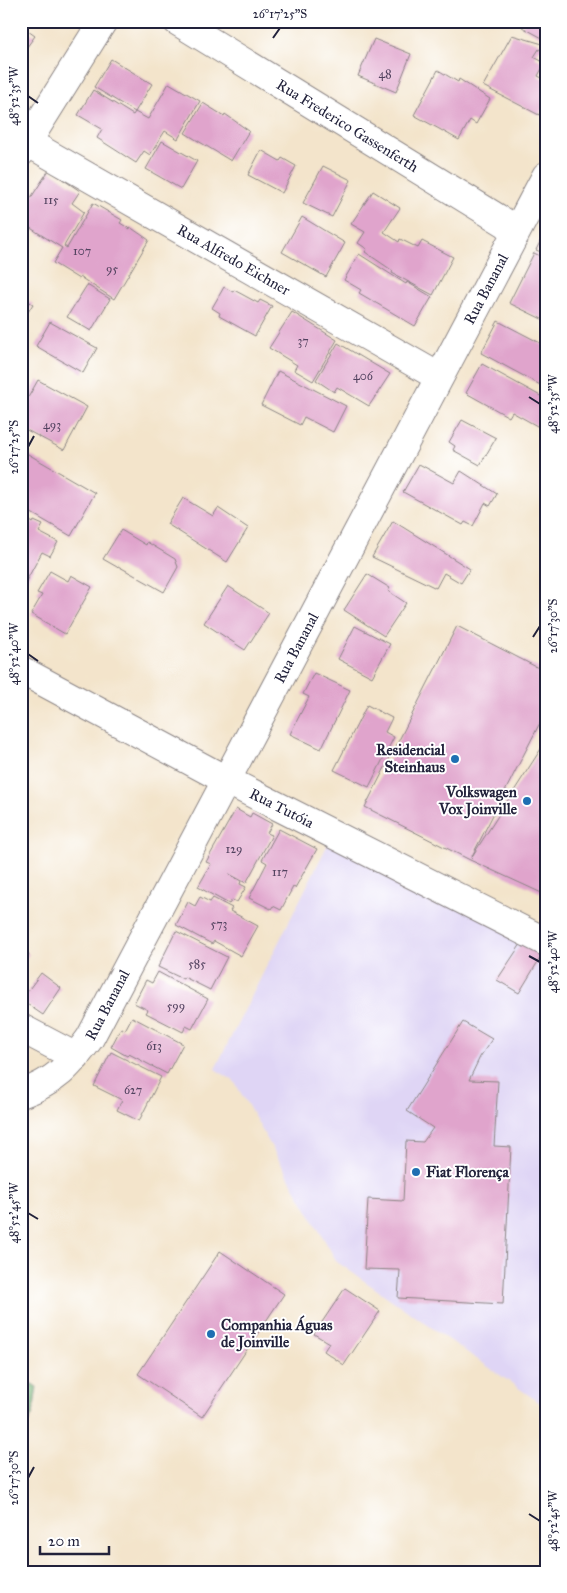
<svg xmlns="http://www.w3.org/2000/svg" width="567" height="1593" font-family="'IM FELL Great Primer',serif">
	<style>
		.built { fill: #dfd5f5 }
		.forest { fill: #6faf70; stroke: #486856 }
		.building { fill: #e0a4cc }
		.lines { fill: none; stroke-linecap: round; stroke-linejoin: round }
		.minor-casing { stroke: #8a8383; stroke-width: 30 }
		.minor { stroke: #fff; stroke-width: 28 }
		.ticks { fill: none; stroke: #22223b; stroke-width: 2 }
		.poi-dot { fill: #1f6fb2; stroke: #fff; stroke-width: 2 }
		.labels { text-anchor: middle; stroke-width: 4; stroke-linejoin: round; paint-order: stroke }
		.number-label { font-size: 12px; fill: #52425f }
		.street-label { font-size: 15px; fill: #22223b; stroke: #fff }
		.poi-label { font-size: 15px; font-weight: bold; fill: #22223b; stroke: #fff; text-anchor: end }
		.neatline { fill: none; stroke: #22223b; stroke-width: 2 }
		.ticks-label { font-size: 12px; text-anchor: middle; fill: #22223b }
	</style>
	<rect width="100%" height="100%" fill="#fff"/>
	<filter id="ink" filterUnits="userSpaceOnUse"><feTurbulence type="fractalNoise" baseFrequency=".02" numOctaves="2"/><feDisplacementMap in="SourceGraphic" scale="10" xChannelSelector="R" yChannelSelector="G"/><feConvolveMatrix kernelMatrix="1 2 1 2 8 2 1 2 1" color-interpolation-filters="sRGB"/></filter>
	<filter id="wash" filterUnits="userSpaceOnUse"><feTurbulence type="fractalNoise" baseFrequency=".0096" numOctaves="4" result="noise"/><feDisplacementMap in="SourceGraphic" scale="20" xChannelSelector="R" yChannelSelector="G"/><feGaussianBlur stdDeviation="1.12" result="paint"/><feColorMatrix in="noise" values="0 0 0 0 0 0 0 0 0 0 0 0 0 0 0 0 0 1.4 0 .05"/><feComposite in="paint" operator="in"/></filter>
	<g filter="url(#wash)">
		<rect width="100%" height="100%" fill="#f3e4cb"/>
		<path class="built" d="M 330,840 L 546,949 L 546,1407 L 337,1262 L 234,1081 L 215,1069 Z"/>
		<path class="forest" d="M 21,1377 L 37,1387 L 33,1414 L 21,1435 Z"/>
		<g id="blocks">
			<path class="building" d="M 525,21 L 546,21 L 546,40 L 522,27 Z
				M 21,26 L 35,36 L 21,55 Z
				M 512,35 L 546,45 L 546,53 L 539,49 L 534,57 L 545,63 L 538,76 L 546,80 L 546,102 L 539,115 L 483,86 Z
				M 374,39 L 411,54 L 396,92 L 358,76 Z
				M 111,59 L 152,84 L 135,112 L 94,87 Z
				M 438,70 L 458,82 L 459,79 L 490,99 L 476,124 L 470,120 L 459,140 L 414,115 Z
				M 169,83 L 200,101 L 178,139 L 165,131 L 150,155 L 144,151 L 136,163 L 97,138 L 102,129 L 78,115 L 93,90 L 133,115 L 135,112 L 148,119 Z
				M 203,103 L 224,116 L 225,114 L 249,131 L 231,161 L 185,133 Z
				M 162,141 L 197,161 L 181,189 L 146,169 Z
				M 261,150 L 280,161 L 282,158 L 296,166 L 282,193 L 248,175 Z
				M 323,166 L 351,180 L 332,217 L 303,203 Z
				M 49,170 L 80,191 L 72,203 L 84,212 L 64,246 L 67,248 L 93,203 L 122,220 L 120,223 L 130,229 L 130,227 L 149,240 L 114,299 L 86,281 L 80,277 L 79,279 L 53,263 L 62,248 L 21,222 L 21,213 Z
				M 373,191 L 400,208 L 384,232 L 399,242 L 400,239 L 418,248 L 422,241 L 453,257 L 433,295 L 392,273 L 393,271 L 365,252 L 367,249 L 358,243 L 365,232 L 351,224 Z
				M 302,217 L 345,243 L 326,277 L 282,252 Z
				M 546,230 L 546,254 L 536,250 Z
				M 534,253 L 546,259 L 546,321 L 509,303 Z
				M 359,254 L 406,284 L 407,282 L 432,297 L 415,326 L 359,293 L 361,290 L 344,280 Z
				M 87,285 L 110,299 L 91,331 L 67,317 Z
				M 224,287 L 233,292 L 234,290 L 258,303 L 260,300 L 272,306 L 255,336 L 219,316 L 220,313 L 212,308 Z
				M 21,297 L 33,304 L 21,323 Z
				M 292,312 L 337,340 L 313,381 L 294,370 L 297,365 L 269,348 Z
				M 498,321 L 546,346 L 546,388 L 481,353 Z
				M 50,322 L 97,348 L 83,373 L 36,346 Z
				M 338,343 L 390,374 L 369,406 L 337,387 L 334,392 L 316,380 Z
				M 482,364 L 546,399 L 546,431 L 512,412 L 509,417 L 466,393 Z
				M 278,371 L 346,406 L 333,432 L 304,417 L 300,425 L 261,405 Z
				M 38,380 L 87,407 L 64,450 L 21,427 L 21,410 Z
				M 462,420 L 496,438 L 480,465 L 453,450 L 455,446 L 449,442 Z
				M 21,450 L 95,493 L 71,536 L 21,507 Z
				M 419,464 L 454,483 L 461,471 L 497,494 L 490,506 L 485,503 L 473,526 L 465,522 L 463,525 L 403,492 Z
				M 183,498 L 213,516 L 218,508 L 248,528 L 227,562 L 167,524 Z
				M 21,513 L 24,515 L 23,516 L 33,523 L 34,521 L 43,525 L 39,532 L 58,542 L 50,556 L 42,552 L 24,585 L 21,583 Z
				M 393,521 L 470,569 L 461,583 L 444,573 L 436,588 L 372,557 Z
				M 121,530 L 146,545 L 147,542 L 175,559 L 178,567 L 164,592 L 118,566 L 117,567 L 103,559 Z
				M 50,571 L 68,581 L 71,575 L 92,587 L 65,634 L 31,614 L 42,595 L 37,593 Z
				M 367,574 L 390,588 L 388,591 L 406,603 L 384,636 L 344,610 Z
				M 228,586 L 269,613 L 245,650 L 204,623 Z
				M 355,626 L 390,644 L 372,677 L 338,659 Z
				M 457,626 L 546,672 L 546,711 L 471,858 L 546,741 L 546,895 L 470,860 L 365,807 Z
				M 314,673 L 350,690 L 321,749 L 290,734 L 309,697 L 303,694 Z
				M 367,705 L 392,718 L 385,732 L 394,737 L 369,787 L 334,770 Z
				M 236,809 L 250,817 L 252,813 L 272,824 L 267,833 L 272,835 L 246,883 L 229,874 L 241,881 L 240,884 L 246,887 L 237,902 L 232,900 L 229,904 L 198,887 L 211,864 L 206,862 Z
				M 279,829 L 317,849 L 295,888 L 293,887 L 281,910 L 273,906 L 271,909 L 249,898 L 267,863 L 262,860 Z
				M 200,897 L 210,902 L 213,898 L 232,908 L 230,911 L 258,926 L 241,956 L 214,941 L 212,944 L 176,925 L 188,902 L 195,906 Z
				M 176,931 L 227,957 L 210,990 L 184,977 L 183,979 L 158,967 Z
				M 521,944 L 542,955 L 519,993 L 497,980 Z
				M 21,949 L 29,954 L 21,965 Z
				M 158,972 L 208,999 L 192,1029 L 186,1026 L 183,1032 L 146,1013 L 148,1010 L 134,1003 L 146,980 L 152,983 Z
				M 41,973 L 61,988 L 43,1015 L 21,1000 Z
				M 132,1017 L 183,1044 L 167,1074 L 129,1054 L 127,1056 L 111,1047 L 121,1028 L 125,1030 Z
				M 463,1022 L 492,1039 L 480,1057 L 469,1080 L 498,1081 L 494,1146 L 511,1147 L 503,1304 L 398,1298 L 400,1270 L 364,1269 L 368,1199 L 403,1201 L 406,1141 L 423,1142 L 433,1128 L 407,1111 Z
				M 111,1052 L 161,1077 L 139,1121 L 117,1110 L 122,1100 L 94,1086 Z
				M 220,1251 L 284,1294 L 202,1417 L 138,1374 Z
				M 345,1288 L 380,1311 L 344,1365 L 324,1351 L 329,1343 L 314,1334 Z"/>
		</g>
	</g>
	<g filter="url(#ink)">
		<use href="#blocks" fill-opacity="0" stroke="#8a8383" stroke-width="1"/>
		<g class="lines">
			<defs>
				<g id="minor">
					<path id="s1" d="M 177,21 L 517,230"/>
					<path id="s2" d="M 27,142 L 439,377"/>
					<path d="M 21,152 L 103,21"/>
					<path id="s3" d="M 21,670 L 226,780 L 546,942"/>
					<path d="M 21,1028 L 76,1057"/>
					<path id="s4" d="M 21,1094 C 56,1081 68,1068 90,1038 L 546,176"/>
				</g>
			</defs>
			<use href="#minor" class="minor-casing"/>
			<use href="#minor" class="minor"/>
		</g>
	</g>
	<path class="ticks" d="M 273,38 L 280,28M 28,96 L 38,103M 529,397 L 540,404M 28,447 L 34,436M 533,637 L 540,626M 28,654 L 38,661M 529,956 L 540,962M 28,1213 L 38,1219M 28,1478 L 34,1467M 529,1514 L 540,1521"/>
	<g class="poi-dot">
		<circle cx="455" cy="759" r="5"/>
		<circle cx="527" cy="801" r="5"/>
		<circle cx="416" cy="1172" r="5"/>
		<circle cx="211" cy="1334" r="5"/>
	</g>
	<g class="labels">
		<g class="number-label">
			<text x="385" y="78">48</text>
			<text x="51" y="204">115</text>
			<text x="82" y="255">107</text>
			<text x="112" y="273">95</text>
			<text x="303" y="345">37</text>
			<text x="363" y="380">406</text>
			<text x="52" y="429">493</text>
			<text x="234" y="853">129</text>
			<text x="280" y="876">117</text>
			<text x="219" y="928">573</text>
			<text x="197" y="968">585</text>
			<text x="176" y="1010">599</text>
			<text x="154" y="1050">613</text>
			<text x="133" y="1094">627</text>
		</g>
		<g class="street-label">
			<text dy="5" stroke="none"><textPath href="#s1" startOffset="200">Rua Frederico Gassenferth</textPath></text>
			<text dy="5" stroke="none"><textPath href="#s2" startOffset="238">Rua Alfredo Eichner</textPath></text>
			<text dy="5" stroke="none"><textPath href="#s4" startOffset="938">Rua Bananal</textPath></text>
			<text dy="5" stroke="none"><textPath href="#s4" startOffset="532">Rua Bananal</textPath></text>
			<text dy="5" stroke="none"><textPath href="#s3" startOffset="295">Rua Tutóia</textPath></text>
			<text dy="5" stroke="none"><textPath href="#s4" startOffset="128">Rua Bananal</textPath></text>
		</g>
		<g class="poi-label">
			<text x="445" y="755">Residencial<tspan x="445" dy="17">Steinhaus</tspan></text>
			<text x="517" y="797">Volkswagen<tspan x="517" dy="17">Vox Joinville</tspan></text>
			<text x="426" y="1177" text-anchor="start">Fiat Florença</text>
			<text x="221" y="1330" text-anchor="start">Companhia Águas<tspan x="221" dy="17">de Joinville</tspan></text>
		</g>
	</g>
	<rect width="567" height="1593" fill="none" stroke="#fff" stroke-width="55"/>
	<path d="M40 1546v8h69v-8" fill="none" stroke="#22223b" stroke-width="2.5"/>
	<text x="48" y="1546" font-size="15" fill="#22223b" stroke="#ffffff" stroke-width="4" paint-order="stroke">20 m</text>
	<rect x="28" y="28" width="512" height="1538" class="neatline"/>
	<g class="ticks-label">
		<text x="280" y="18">26°17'25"S</text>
		<text transform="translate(14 96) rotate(-90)" y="4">48°52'35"W</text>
		<text transform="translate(553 404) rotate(-90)" y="4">48°52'35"W</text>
		<text transform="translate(14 447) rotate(-90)" y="4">26°17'25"S</text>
		<text transform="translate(553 626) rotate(-90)" y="4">26°17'30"S</text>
		<text transform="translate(14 654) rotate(-90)" y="4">48°52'40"W</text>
		<text transform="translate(553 962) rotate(-90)" y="4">48°52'40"W</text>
		<text transform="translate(14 1213) rotate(-90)" y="4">48°52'45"W</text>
		<text transform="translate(14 1478) rotate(-90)" y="4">26°17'30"S</text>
		<text transform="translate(553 1521) rotate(-90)" y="4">48°52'45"W</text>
	</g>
</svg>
